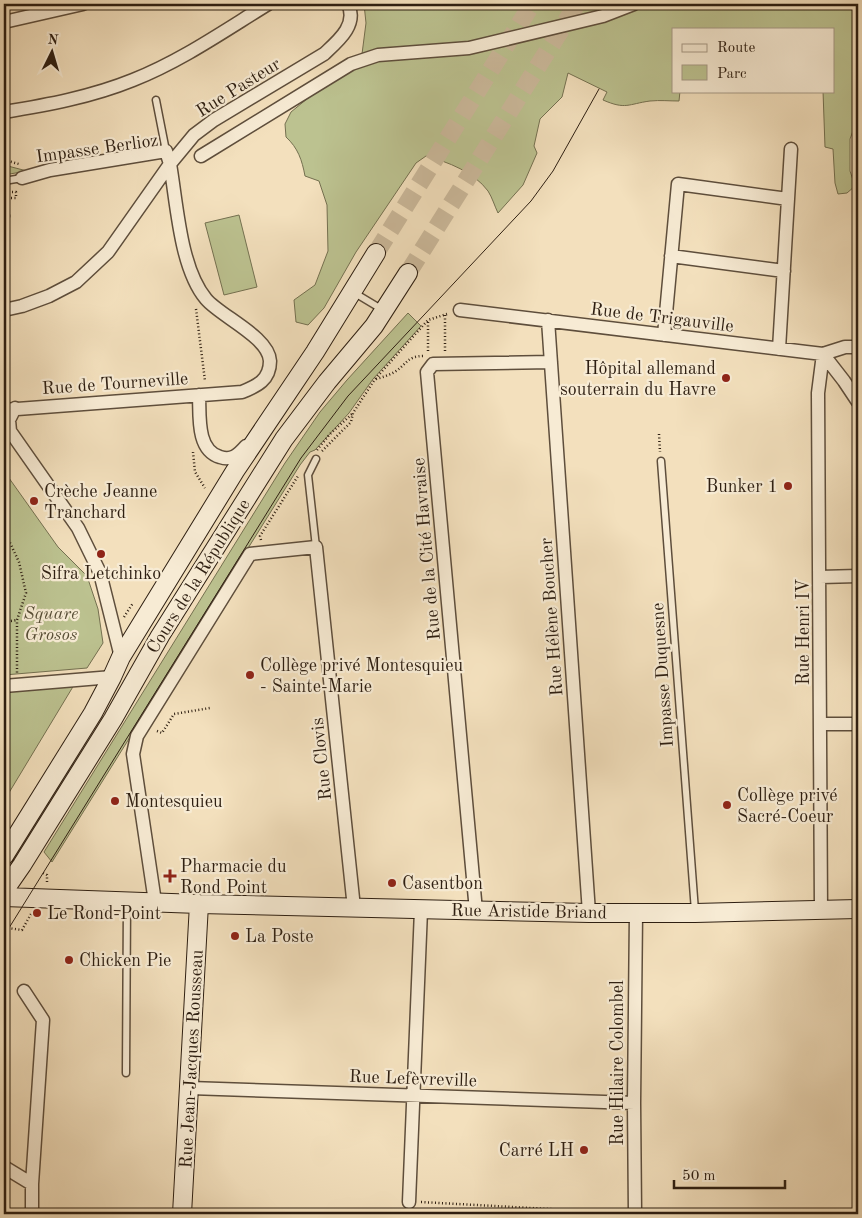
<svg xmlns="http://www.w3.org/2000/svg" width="862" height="1218" font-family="'Old Standard TT',serif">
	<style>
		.green { fill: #bcc290; stroke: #747050 }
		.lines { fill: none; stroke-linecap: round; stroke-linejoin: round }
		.secondary-tunnel { stroke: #cbb99b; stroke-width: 18; stroke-dasharray: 18 9; stroke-linecap: butt }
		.lane-casing { stroke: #5e4e3c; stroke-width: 9 }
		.street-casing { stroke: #5e4e3c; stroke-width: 15 }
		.secondary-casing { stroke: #2d1e11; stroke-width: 20 }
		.path { stroke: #2d1e11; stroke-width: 2.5; stroke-dasharray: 1 2.5; stroke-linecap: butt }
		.lane { stroke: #f7ebd4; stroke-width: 6 }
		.street { stroke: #f7ebd4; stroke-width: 12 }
		.secondary { stroke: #f7ebd4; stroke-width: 18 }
		.tram { stroke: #2d1e11; stroke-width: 1 }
		.poi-dot { fill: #8f2418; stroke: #f7ebd4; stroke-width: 2 }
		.labels { text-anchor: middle; stroke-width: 4.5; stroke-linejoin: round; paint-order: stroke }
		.street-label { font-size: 18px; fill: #2d1e11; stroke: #f7ebd4 }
		.poi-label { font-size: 18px; fill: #2d1e11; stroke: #f7ebd4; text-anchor: start }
		.park-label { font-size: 18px; font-style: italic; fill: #584f37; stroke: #f7ebd4 }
	</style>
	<rect width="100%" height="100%" fill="#f3e0bd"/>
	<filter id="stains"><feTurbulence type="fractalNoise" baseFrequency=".004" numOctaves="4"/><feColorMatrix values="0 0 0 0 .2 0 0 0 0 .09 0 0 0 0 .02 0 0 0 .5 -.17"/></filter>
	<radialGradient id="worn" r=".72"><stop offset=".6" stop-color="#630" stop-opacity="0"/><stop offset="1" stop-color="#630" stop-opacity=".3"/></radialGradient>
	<path class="green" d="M 364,4 L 616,4 L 624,11 L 653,4 L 852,4 L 858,14 L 858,117 L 850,139 L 850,171 L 855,186 L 847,193 L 838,194 L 835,183 L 833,149 L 825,147 L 823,91 L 833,91 L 833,29 L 673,29 L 673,91 L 680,91 L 679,101 C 670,101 660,100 650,101 C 628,104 626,110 603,100 L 607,92 L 568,73 L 562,97 L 540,119 L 534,146 L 537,153 L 523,185 L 498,213 C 495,207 492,197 488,191 C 474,172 448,162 426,156 L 416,163 L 356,252 L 324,308 L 308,325 L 296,322 L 294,300 L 315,285 L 328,251 L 327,205 L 319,181 L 305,176 C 302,160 298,148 286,137 L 285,124 L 291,112 L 313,94 L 342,77 L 362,54 L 366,23 Z
		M 4,165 L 27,171 L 4,175 Z
		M 239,215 L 257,287 L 224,295 L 205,223 Z
		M 408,313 L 421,326 L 373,379 L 349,413 L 315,450 L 310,452 L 300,465 L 52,862 L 44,852 L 285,463 L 320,412 L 347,380 Z
		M 4,471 L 58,547 L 87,576 L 98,609 L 103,643 L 87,668 L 4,675 Z
		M 74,685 L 4,801 L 4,691 Z"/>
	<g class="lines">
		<path class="secondary-tunnel" d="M 376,253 L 532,4
			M 408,273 L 577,4"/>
		<defs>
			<path id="lane" d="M 156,100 L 166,151
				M 4,181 L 22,178
				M 4,216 L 6,216
				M 353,292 L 383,310
				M 661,461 L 695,911
				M 316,547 L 308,475 L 316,459
				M 126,1073 L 127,902"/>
			<path id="street" d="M 4,22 L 83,4
				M 4,112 C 47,105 91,97 133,80 C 181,61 224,31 268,4
				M 201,156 L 351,64 L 378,55 L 469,48 L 603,16 L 634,4
				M 671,256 L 784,271
				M 4,310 L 22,306 L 49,296 L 76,282 L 108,252 L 170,164 L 194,135 L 214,120 L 324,54 C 338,41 358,25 348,4
				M 460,310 L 806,352 L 823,354 L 845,347 L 858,347
				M 548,320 L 589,913
				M 664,335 L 678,184 L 788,199
				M 779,349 L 791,149
				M 823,354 L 844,381 L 858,402
				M 199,395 C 200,415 196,450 220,457 C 232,461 238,455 246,446
				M 15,408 L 9,420 L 10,431 L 78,528 L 100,573 L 121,657
				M 4,410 L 242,392 C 257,386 270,380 270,361 C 269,337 220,316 206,299 C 180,268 177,204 170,164 L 166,151 L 50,170 L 22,178
				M 820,577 L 858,576
				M 4,686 L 112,677
				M 821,724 L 858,724
				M 155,902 L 133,754 L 137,736 L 250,554 L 316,547 L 354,908
				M 821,910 L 818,393 L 823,354
				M 476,911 L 427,372 L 433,364 L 551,362
				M 24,991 L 43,1020 L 32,1184 L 32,1214
				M 190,1088 L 634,1103
				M 4,1167 L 32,1184
				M 409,1202 L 421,910
				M 635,1214 L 634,1103 L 636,913"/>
			<path id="secondary" d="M 4,856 L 93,713 L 112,677 L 121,657 L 235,471 L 315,352 L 376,253
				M 4,891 L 22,865 L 113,719 L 160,636 L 284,439 L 327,382 L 374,326 L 408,273
				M 4,897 L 199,904 L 589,913 L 695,913 L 858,909
				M 182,1214 L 199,904"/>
		</defs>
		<use href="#lane" class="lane-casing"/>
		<use href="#street" class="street-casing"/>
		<use href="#secondary" class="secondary-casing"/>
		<path class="path" d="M 4,160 L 19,164
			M 4,198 L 16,198 L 16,192 L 11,192
			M 196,309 L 205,381
			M 428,351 L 428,322
			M 445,351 L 445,315
			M 376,379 C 383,377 390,375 396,371 C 407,364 407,356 424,356
			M 659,434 L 660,452
			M 317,450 L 330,434 L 352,414
			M 322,451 L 351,422 L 353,413 L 375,379 L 428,320 L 447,314
			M 193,452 L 195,472 L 205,488
			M 4,530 L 19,562 L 26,593 L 17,620 L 17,673
			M 261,540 L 260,536 L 298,476
			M 124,617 L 133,603
			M 4,622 L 17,620
			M 157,731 L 162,733 L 174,714 L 210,708
			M 43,873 L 47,875 L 47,884
			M 8,928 L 22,930 L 31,914
			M 421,1202 L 623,1213"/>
		<use href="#lane" class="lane"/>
		<use href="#street" class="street"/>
		<use href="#secondary" class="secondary"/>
		<path class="tram" d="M 4,936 L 301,458 L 348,396 L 531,201 L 553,171 L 599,89"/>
	</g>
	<g class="poi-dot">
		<circle cx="726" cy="378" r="5"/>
		<circle cx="788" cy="486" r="5"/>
		<circle cx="34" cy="501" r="5"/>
		<circle cx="101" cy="554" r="5"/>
		<circle cx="250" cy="675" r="5"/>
		<circle cx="115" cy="801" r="5"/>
		<circle cx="727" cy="805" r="5"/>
		<path d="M167.5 868.5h5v5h5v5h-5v5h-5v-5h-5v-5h5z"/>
		<circle cx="392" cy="883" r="5"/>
		<circle cx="37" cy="913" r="5"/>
		<circle cx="235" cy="936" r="5"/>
		<circle cx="69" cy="960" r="5"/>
		<circle cx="584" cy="1150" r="5"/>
	</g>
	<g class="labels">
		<g class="street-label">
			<text transform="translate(238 87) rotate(-32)" y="6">Rue Pasteur</text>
			<text transform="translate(97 148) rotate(-8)" y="6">Impasse Berlioz</text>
			<text transform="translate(662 317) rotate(7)" y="6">Rue de Trigauville</text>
			<text transform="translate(115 383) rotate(-4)" y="6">Rue de Tourneville</text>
			<text transform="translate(426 549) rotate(-95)" y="6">Rue de la Cité Havraise</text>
			<text transform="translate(198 576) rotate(-58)" y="6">Cours de la République</text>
			<text transform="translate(551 617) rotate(-94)" y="6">Rue Hélène Boucher</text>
			<text transform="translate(803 632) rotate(-90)" y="6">Rue Henri IV</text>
			<text transform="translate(662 675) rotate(-94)" y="6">Impasse Duquesne</text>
			<text transform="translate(321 759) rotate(-96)" y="6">Rue Clovis</text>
			<text transform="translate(529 911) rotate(1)" y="6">Rue Aristide Briand</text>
			<text transform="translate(191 1059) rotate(-87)" y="6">Rue Jean-Jacques Rousseau</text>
			<text transform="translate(617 1063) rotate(-90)" y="6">Rue Hilaire Colombel</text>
			<text transform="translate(413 1078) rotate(2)" y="6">Rue Lefèvreville</text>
		</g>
		<g class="poi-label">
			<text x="716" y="374" text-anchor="end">Hôpital allemand<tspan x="716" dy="21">souterrain du Havre</tspan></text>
			<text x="778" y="492" text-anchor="end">Bunker 1</text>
			<text x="44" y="497">Crèche Jeanne<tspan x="44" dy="21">Tranchard</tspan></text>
			<text x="101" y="579" text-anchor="middle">Sifra Letchinko</text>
			<text x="260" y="671">Collège privé Montesquieu<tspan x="260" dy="21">- Sainte-Marie</tspan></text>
			<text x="737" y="801">Collège privé<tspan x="737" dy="21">Sacré-Coeur</tspan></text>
			<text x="125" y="807">Montesquieu</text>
			<text x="180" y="872">Pharmacie du<tspan x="180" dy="21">Rond Point</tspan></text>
			<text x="402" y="889">Casentbon</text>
			<text x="47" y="919">Le Rond-Point</text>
			<text x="245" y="942">La Poste</text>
			<text x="79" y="966">Chicken Pie</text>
			<text x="574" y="1156" text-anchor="end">Carré LH</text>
		</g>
		<g class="park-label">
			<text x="51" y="619">Square<tspan x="51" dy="21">Grosos</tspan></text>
		</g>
	</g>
	<rect width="862" height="1218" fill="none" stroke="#f3e0bd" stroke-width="20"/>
	<rect x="5" y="5" width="852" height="1208" fill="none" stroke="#2d1e11" stroke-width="2.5"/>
	<rect x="10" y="10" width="842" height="1198" fill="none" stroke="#2d1e11"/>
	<rect x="672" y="28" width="162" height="65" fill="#f7ebd4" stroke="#a69986"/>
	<rect x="682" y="44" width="25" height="8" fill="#f7ebd4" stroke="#a69986"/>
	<text x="717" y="52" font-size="15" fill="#2d1e11">Route</text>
	<rect x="682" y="65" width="25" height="15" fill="#bcc290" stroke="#a69986"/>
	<text x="717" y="78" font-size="15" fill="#2d1e11">Parc</text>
	<g transform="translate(52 52) rotate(5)" stroke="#f7ebd4" stroke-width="4" paint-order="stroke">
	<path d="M0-4L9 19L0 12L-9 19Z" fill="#2d1e11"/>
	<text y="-8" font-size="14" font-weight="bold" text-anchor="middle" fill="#2d1e11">N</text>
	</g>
	<path d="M674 1180v8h111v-8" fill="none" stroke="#2d1e11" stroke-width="2.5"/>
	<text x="682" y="1180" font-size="15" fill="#2d1e11" stroke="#f7ebd4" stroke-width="4" paint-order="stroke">50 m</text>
	<rect width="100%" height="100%" filter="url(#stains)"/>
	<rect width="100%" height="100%" fill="url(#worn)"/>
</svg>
